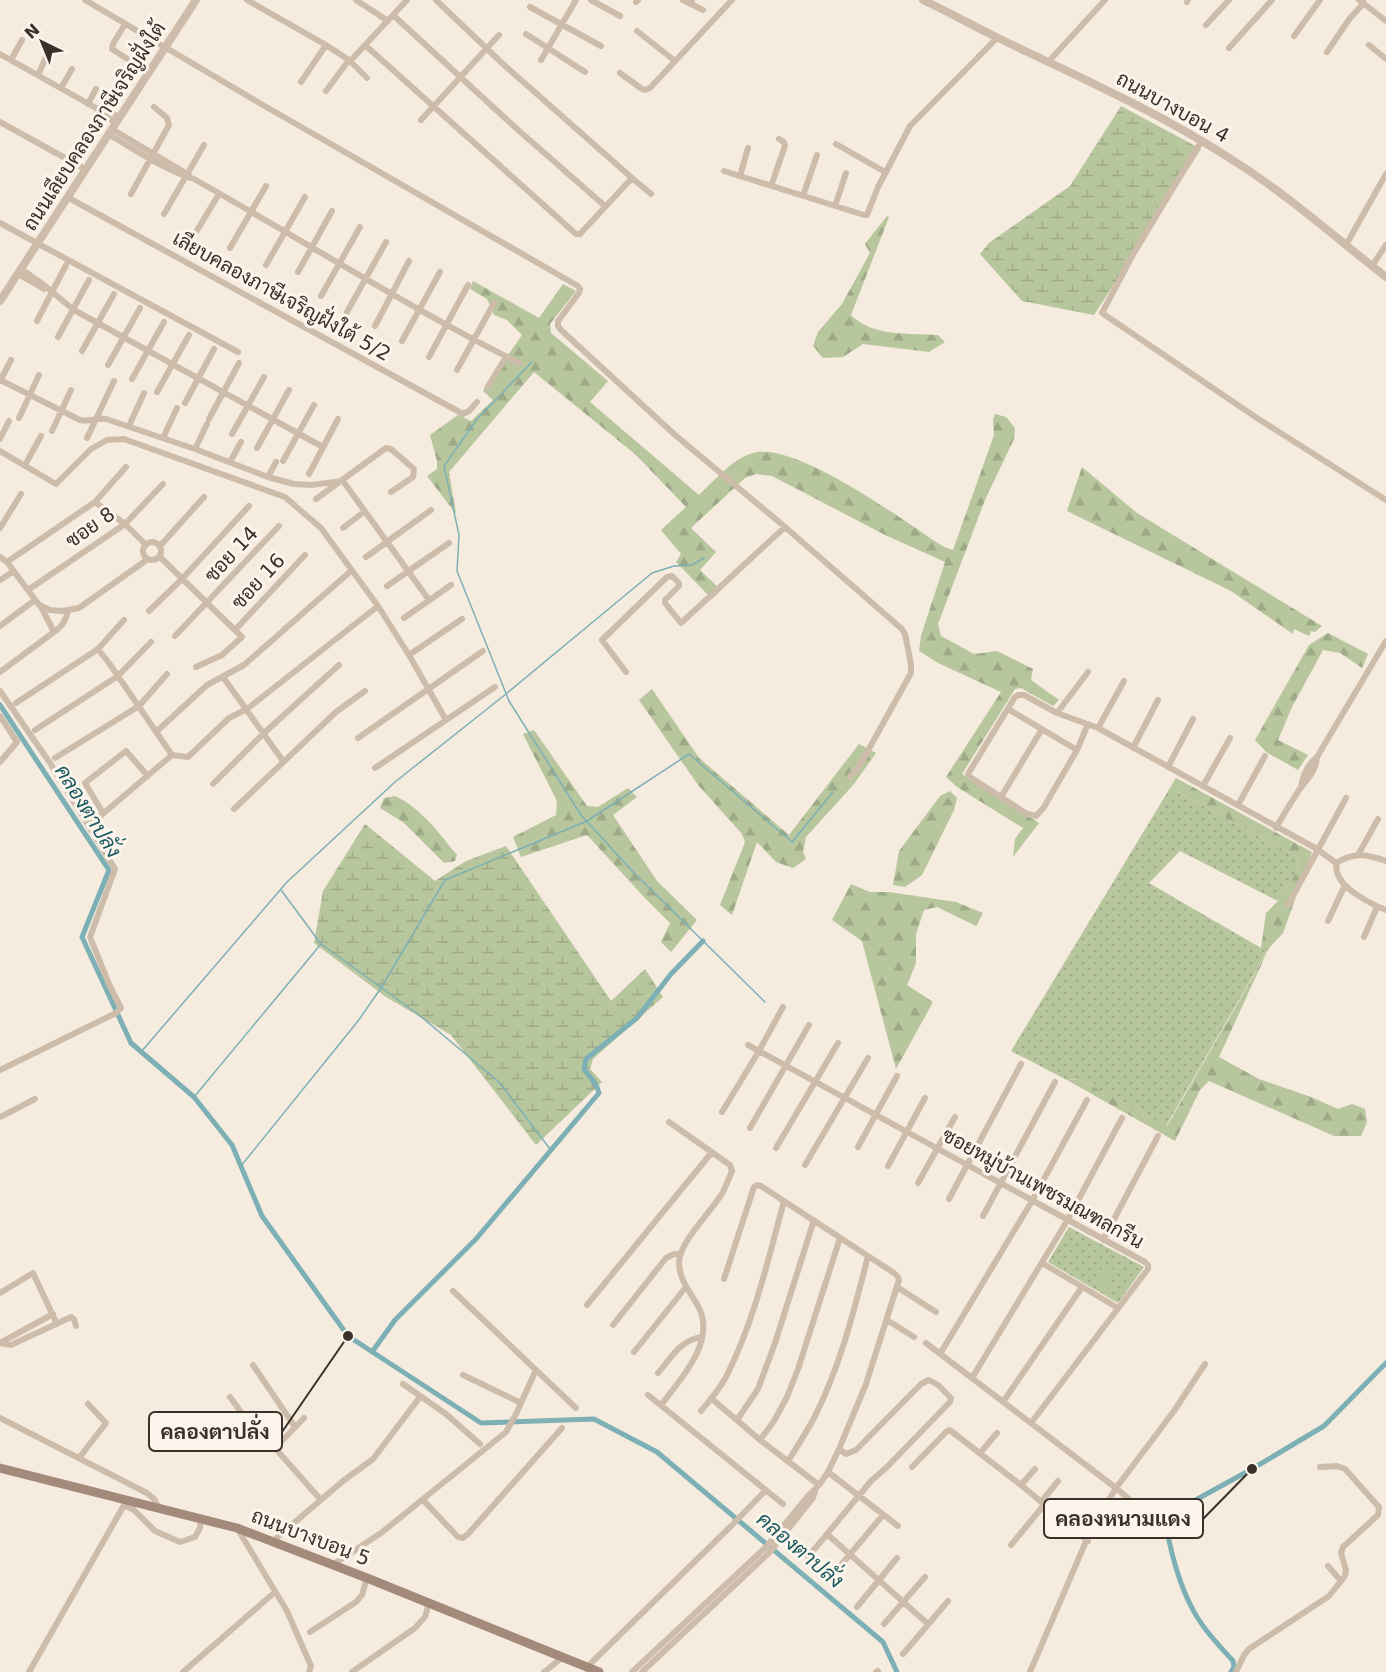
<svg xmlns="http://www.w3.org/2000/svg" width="1386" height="1672" font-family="'DejaVu Sans',Sarabun,sans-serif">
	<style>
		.grass { fill: url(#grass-dots) }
		.forest { fill: url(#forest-firs) }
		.wetland { fill: url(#wetland-marsh) }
		.pitch { fill: #b7c69d }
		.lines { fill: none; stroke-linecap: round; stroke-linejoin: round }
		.stream { stroke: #7cb0b4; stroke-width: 1.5 }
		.canal { stroke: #7cb0b4; stroke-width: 5 }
		.minor { stroke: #cebcaa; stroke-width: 6 }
		.tertiary { stroke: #cebcaa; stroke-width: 8 }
		.secondary { stroke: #a38a7b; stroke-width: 9 }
		.labels { text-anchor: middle; stroke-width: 6; stroke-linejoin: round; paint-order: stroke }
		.street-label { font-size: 20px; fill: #3b302a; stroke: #fcf5ec }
		.water-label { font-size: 21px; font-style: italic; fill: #1b5a61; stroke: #fcf5ec }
		.leader { fill: none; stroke: #3b302a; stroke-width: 2 }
		.callout-dot { fill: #3b302a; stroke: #fcf5ec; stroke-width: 2 }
		.callout { fill: #fcf5ec; stroke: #3b302a; stroke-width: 2 }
		.callout-label { font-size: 21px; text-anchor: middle; font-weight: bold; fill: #3b302a }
	</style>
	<defs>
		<pattern id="grass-dots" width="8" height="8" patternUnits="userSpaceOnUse" patternTransform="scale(1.5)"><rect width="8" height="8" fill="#b7c69d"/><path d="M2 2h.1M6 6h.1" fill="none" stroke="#9eaa87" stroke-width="1.8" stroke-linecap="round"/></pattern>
		<pattern id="forest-firs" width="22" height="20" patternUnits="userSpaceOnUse" patternTransform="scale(1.5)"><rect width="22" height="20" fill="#b7c69d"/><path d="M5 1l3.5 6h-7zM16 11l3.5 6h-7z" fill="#9eaa87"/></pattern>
		<pattern id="wetland-marsh" width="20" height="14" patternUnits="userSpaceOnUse" patternTransform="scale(1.5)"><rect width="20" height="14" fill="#b7c69d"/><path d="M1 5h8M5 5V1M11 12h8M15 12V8" fill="none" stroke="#9eaa87"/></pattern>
	</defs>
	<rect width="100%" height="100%" fill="#f5ebdf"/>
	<path class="grass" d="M 1170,788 L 1298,857 L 1297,872 L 1278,901 L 1180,851 L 1149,883 L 1261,948 L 1269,948 L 1166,1126 L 1079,1079 L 1067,1080 L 1011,1051 Z
		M 1069,1227 L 1144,1267 L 1118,1303 L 1048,1262 Z"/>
	<path class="forest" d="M 887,216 L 889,217 L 851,315 C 872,337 910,333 938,335 L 945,342 L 929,352 L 863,344 L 843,357 L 823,358 L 813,346 L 818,332 L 842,304 L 870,253 L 865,244 Z
		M 473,281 L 539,318 L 563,284 L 576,291 L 550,324 L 551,333 L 608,381 L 590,402 L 699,495 C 715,480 732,459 753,453 C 797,441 906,523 944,547 L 953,550 L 994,435 L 993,420 L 995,414 L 1006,417 L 1015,428 L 1014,439 L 985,500 L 938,624 L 941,636 L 974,654 L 997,651 L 1033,669 L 1031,680 L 1059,700 L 1053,706 L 1021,688 L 1015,689 L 962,774 L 1039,823 L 1013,857 L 1015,839 L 1023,828 L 957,787 L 946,777 L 1001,692 L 938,663 L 919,651 L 921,636 L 945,562 L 885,535 L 772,476 L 756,474 L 745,478 L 691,528 L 716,552 L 700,570 L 721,590 L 712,599 L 676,562 L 681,554 L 661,530 L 686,507 L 635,454 L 534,372 L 449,472 L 456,514 L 427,476 L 437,469 L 437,461 L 430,435 L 458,415 L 471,421 L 493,400 L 483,391 L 522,335 L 507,320 L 494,315 L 487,299 L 470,289 Z
		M 1082,467 L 1137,513 L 1322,626 L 1315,632 L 1311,631 L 1309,636 L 1294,629 L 1293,634 L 1231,591 L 1067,511 Z
		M 1328,633 L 1368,654 L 1362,668 L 1340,653 L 1323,650 L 1292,707 L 1278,740 L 1308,755 L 1298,770 L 1266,752 L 1255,740 L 1309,645 Z
		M 652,689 L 699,758 L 789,835 L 859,744 L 876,753 L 854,784 L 806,837 L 803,852 L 806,859 L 793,868 L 776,862 L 757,842 L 732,915 L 720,905 L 745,842 L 742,834 L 698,785 L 639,700 Z
		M 534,730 L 587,806 L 598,807 L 628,788 L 637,797 L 613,815 L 657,881 L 697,920 L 671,952 L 661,942 L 670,923 L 644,897 L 587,835 L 521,857 L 513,837 L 556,815 L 557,801 L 523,734 Z
		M 1176,778 L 1312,852 L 1283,933 L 1269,948 L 1219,1057 L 1259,1079 L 1311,1097 L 1338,1109 L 1352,1104 L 1365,1109 L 1367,1122 L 1361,1136 L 1334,1136 L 1209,1081 L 1200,1090 L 1175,1141 L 1067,1080 L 1079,1079 L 1167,1126 L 1269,949 L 1261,948 L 1266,913 L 1278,901 L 1297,872 L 1298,857 L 1170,788 Z
		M 950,791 L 957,798 L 954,810 L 922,875 L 905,887 L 893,885 L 899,851 L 940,796 Z
		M 395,796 C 421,808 439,833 457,855 L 455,861 L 444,863 L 403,822 L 380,808 L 384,798 Z
		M 851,884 L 870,892 L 889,892 L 956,902 L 983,913 L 976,926 L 937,907 L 924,910 L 916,934 L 916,963 L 907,985 L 933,1002 L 896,1069 L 862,941 L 832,920 Z"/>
	<path class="wetland" d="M 1121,106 L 1201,149 L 1094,315 L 1022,301 L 980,254 L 989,243 L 1070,186 Z
		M 365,824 L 435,881 L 466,861 L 506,846 L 611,1001 L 645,969 L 663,997 L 593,1059 L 590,1069 L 602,1082 L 536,1145 L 451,1035 L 386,997 L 314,943 L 323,891 Z"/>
	<path class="pitch" d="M 1105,1264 L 1117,1272 L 1106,1290 L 1093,1282 Z"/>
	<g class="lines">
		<path class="stream" d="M 532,362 L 477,419 L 444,466 L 459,535 L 457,571 L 509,701 L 581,815 L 634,873 L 765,1002
			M 281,890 L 321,944 L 419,1015 L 499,1082 L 550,1149
			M 141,1052 L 287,882 L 395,782 L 506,694 L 652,573 L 674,566 L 692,565 L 704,558
			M 194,1097 L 321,944
			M 241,1166 L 358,1021 L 381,988 L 445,880 L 587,821 L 689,754 L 792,842 L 833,792"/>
		<path class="canal" d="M 0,705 L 109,870 L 82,937 L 131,1043 L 194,1097 L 232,1145 L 262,1216 L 348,1336 L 481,1423 L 594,1419 L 657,1452 L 883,1642 L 897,1672
			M 372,1352 L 395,1320 L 476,1239 L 599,1093 C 596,1081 590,1078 584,1069 L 586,1059 L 637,1018 L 671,974 L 703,941
			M 1231,1672 L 1234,1667 L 1233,1661 C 1218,1644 1201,1627 1191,1606 C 1179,1583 1172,1556 1167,1531 L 1181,1508 L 1252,1469 L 1324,1426 L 1386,1363"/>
		<path class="minor" d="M 85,0 L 256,101 L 578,286 L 580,289 L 579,293 L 558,321 L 558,326 L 561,330 L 674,434 L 785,527 L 902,629 L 905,634 L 911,664 L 911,673 L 860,765 L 850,777
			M 247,0 L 326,45 L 301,82
			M 356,0 L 388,21
			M 436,0 L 504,65 L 632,178
			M 591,0 L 620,16
			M 683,0 L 689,3 L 692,0
			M 1359,0 L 1386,21
			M 636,2 L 638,0
			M 1187,2 L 1188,0
			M 689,3 L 703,10
			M 530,7 L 601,46
			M 393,15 L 517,129 L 605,206
			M 125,24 L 113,44 L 112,49 L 149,73
			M 1206,25 L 1229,0
			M 637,31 L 675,61
			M 526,34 L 585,72
			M 1294,36 L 1320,0
			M 365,45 L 576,234 L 580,234 L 632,178 L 651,194
			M 1369,45 L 1386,59
			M 1229,48 L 1272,0
			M 1327,52 L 1350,18 L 1364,3
			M 0,54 L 96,108 L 101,113 L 116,123
			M 353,58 L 407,0
			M 11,60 L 22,40
			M 349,60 L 367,78
			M 541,60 L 576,0
			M 1049,61 L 1105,0
			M 620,73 L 642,89 L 645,90 L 650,88 L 732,0
			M 38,75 L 47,55
			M 61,88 L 72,69
			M 326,91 L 349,60 L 326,45
			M 88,104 L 96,89
			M 96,108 L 103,108 L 119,117
			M 421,120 L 499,35
			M 0,122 L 85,169
			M 112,129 L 189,175
			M 108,134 C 136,150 164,170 194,179 C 302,240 408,307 519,363
			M 1202,140 L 1131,258 L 1102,313 L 1257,418 L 1386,500
			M 836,144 L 885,172
			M 724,171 L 864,215 L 867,215 L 878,187 L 910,126 L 998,37
			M 740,176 L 748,148
			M 771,186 L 785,146 L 784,142 L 779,139
			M 131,194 L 169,125 L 167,118 L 154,107
			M 803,196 L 817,155
			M 67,197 L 463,414 L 469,411 L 477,402
			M 835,206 L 846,173
			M 164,214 L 204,145
			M 0,223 L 238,352
			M 196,232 L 219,194
			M 1346,245 L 1386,174
			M 230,248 L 266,186
			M 266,265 L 305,197
			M 1372,266 L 1386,245
			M 21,269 L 44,285 L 74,310 L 323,447
			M 298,272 L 332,211
			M 18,274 L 44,289
			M 321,296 L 360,227
			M 347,312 L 386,242
			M 37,321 L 66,265
			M 375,326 L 409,261
			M 58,337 L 89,280
			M 402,341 L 440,272
			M 82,351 L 114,294
			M 429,357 L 468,285
			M 108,365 L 140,308
			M 457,370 L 494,303
			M 132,379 L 164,322
			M 0,380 L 80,420 C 90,422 96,418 106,419 L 195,449 L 268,477 L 294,484 L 311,485 L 343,481 L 429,600
			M 0,381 L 11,360
			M 487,388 L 506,357
			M 157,392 L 189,335
			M 185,403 L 214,349
			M 19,418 L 39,375
			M 209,419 L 239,363
			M 129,426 L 144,393
			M 52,431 L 71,390
			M 232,434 L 264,377
			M 87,438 L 114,381
			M 163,438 L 177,408
			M 0,439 L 9,421
			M 257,448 L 289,390
			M 195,449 L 207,424
			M 0,451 L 56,484 L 91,449 L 107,440 L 124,439 L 285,497 L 300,510 L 321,528 L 378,606 L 409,655 L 446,720
			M 283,461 L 314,405
			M 230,462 L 241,442
			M 25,465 L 41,436
			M 309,474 L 338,419
			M 268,477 L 276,462
			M 316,499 L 386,448 L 391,449 L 414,469 L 413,477 L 391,492
			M 95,502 L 125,524 L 146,545
			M 0,528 L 21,494
			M 343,528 L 365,511
			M143 551a9 9 0 1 1 18 0a9 9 0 1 1-18 0Z
			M 160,546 L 204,497
			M 0,557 L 7,562 L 39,605 L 50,610 L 62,611 L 79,608 L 148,559
			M 160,557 L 242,637 L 222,655 L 196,667
			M 366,557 L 431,510
			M 7,562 L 95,502 L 126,467
			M 0,580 L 14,571
			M 387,586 L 449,543
			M 28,590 L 125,524 L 163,484
			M 149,611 L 182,579 L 249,506
			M 404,618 L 451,585
			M 0,626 L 35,600
			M 235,630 L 305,555
			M 54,632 C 63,626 66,620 68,610
			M 175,636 L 279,526
			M 98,649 L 109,663 L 172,755 L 188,757 L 229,718 L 247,709 L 378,606
			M 409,655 L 462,619
			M 0,672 L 54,632 L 40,605
			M 626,672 L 602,640 L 667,577 L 672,576 L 679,583 L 679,586 L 665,600 L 665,603 L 681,623 L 785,527
			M 1088,672 L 1057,713 L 1024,695 L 1019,695 L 1015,697 L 968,774 L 970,777 L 1027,814 L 1036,816 L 1044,807 L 1077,750 L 1088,724
			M 223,677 L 283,761
			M 0,691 L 50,763 L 115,869 L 90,937 L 109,984 L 121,1008 L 116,1013 L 0,1070
			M 16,703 L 98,649 L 124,620
			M 1008,709 L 1077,750
			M 1057,713 L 1098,728 L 1317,849 L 1336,863
			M 0,716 L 17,742 L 0,762
			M 1098,728 L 1124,681
			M 35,730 L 118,676 L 151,642
			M 156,732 L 207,685 L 244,665 L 352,570
			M 358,738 L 483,651
			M 1133,748 L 1158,700
			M 55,758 L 139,706 L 167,674
			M 1168,767 L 1193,719
			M 375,768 L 495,687
			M 213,784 L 264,733 L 339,665
			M 1203,786 L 1230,738
			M 1301,787 C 1303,775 1308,764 1317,757 L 1386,641
			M 1001,797 L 1042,729
			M 1238,805 L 1265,756
			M 234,809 L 336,712 L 365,691
			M 103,813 L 85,783 L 126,751 L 148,776
			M 92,823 L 172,755
			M 1276,828 C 1283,815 1291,803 1299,790 C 1307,779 1316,772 1317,757
			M 1358,855 L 1378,819
			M 1336,863 C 1337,866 1336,869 1337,872 C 1341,889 1371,904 1386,910
			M 1336,863 C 1354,852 1367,854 1386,861
			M 1288,905 L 1346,798
			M 1328,921 L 1345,885
			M 1364,937 L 1377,907
			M 748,1045 L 1145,1262 L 1148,1265 L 1148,1269 L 1031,1423
			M 722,1112 L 759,1051 L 783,1007
			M 0,1117 L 35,1099
			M 750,1128 L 809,1025
			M 858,1147 L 897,1076
			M 776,1148 L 838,1043
			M 805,1165 L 868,1058
			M 888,1166 L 925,1098
			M 918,1183 L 955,1117
			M 949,1199 L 1021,1064
			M 983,1216 L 1055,1082
			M 1103,1240 L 1158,1136
			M 1042,1263 L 1118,1308
			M 897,1287 L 936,1312
			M 453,1291 L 576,1408
			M 0,1293 L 33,1273 L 57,1324
			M 587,1305 L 712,1152
			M 887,1320 L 914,1337
			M 613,1325 L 666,1258 L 674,1254 L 681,1254
			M 0,1343 L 11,1345 L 71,1317 L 74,1319 L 76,1326
			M 0,1343 L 53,1314
			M 926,1343 L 1116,1488 L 1093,1525 L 1030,1672
			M 634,1352 L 686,1287
			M 940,1354 L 1032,1201 L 1087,1100
			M 253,1365 L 295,1427
			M 658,1373 C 672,1357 680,1340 702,1337
			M 463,1375 L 521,1403
			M 972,1378 L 1067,1221 L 1122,1118
			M 403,1384 L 446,1414 L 480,1444
			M 648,1395 L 783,1504
			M 230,1397 L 265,1445 L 268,1448 L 275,1448 L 321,1500
			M 711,1398 L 760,1440 L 819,1485
			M 1003,1402 L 1082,1287
			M 661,1405 C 680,1380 716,1342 699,1308 C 691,1292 679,1281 679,1262 C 680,1241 712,1211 723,1192 C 726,1186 729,1178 732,1171 L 730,1165 L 669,1122
			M 701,1411 C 710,1400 719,1390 726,1377 C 754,1322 768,1260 784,1201
			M 0,1418 L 147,1493 L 154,1499 L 159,1508
			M 737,1420 L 758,1389 L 775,1343 L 814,1220
			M 760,1440 L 774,1421 L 787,1397 L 798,1369 L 840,1238
			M 275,1448 L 304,1418
			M 980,1453 L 997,1433
			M 79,1458 L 106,1423 L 88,1404
			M 788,1461 C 797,1447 806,1433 814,1418 C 840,1367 854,1311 868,1256
			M 912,1467 L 946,1432 L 949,1430 L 951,1431 L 1021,1485 L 1088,1541
			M 828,1472 L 898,1526
			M 1021,1485 L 1035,1469
			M 423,1500 L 458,1537 L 463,1538 L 468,1534 L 562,1428
			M 1041,1502 L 1058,1481
			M 124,1505 L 134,1510 L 155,1531 L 180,1542 L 195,1537 L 200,1528 L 201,1518
			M 1150,1517 L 1116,1488 L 1174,1411 L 1205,1364
			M 237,1528 L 287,1611 L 311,1666 L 309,1672
			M 827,1534 L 928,1624
			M 273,1541 L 343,1481 L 373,1459 L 420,1397
			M 1011,1545 L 1044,1505
			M 808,1557 L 871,1481 L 887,1467 L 950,1402 L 951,1398 L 938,1385 L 929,1380 L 921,1384 L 856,1450 L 846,1454 L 839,1449
			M 334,1564 L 381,1533 L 506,1432 L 516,1414 L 536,1370
			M 1328,1566 L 1341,1581
			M 831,1577 L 883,1515
			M 857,1607 L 897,1558
			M 884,1624 L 925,1577
			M 310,1632 L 356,1602 L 362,1595 L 367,1578
			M 903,1654 L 948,1601
			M 587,1667 L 731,1526 L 766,1490
			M 29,1672 L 127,1500
			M 183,1672 L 275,1592
			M 352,1672 L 415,1628 L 425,1617 L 429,1603
			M 544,1672 L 563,1657
			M 632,1672 L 766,1547 L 808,1496 L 819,1485 L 828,1472 L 839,1449 L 866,1384 L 899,1280 L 898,1277 L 894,1273 L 761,1186 L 757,1185 L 754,1187 L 724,1279
			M 642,1672 L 770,1552 L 813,1498 L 815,1491
			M 876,1672 L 878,1671
			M 1236,1672 L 1244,1655 L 1249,1649 L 1329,1596 L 1345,1576 L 1346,1570 L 1341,1553 L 1343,1547 L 1378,1515 L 1379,1507 L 1345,1469 L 1337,1466 L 1320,1467"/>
		<path class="tertiary" d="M 923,0 C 948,12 972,25 996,37 C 1077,76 1159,112 1234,161 C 1288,195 1336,238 1386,277
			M 0,301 L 196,0"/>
		<path class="secondary" d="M 0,1468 L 237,1528 L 367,1578 L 599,1672"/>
	</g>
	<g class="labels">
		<g class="street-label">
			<text transform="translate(1173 107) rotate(29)" y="7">ถนนบางบอน 4</text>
			<text transform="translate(94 126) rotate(-57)" y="7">ถนนเลียบคลองภาษีเจริญฝั่งใต้</text>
			<text transform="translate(282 296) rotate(29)" y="7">เลียบคลองภาษีเจริญฝั่งใต้ 5/2</text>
			<text transform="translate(90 527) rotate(-35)" y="7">ซอย 8</text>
			<text transform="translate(231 554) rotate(-47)" y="7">ซอย 14</text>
			<text transform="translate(258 581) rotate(-47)" y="7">ซอย 16</text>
			<text transform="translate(1043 1188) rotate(29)" y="7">ซอยหมู่บ้านเพชรมณฑลกรีน</text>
			<text transform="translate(311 1537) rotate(21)" y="7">ถนนบางบอน 5</text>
		</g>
		<g class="water-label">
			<text transform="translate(88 811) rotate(58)" y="7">คลองตาปลั่ง</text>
			<text transform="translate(800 1550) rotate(40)" y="7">คลองตาปลั่ง</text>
		</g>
	</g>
	<path class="leader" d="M348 1336L282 1432M1252 1469L1203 1519"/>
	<g class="callout-dot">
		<circle cx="348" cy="1336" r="6"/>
		<circle cx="1252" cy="1469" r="6"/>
	</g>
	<g class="callout">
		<rect x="149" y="1412" width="133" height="39" rx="6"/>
		<rect x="1044" y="1499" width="159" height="39" rx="6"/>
	</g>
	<g class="callout-label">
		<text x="215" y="1439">คลองตาปลั่ง</text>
		<text x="1123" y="1526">คลองหนามแดง</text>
	</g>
	<g transform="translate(42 42) rotate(317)" stroke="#fcf5ec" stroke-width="4.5" paint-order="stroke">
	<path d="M0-4.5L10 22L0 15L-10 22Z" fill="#3b302a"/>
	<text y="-9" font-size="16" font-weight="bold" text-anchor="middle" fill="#3b302a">N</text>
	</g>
</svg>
